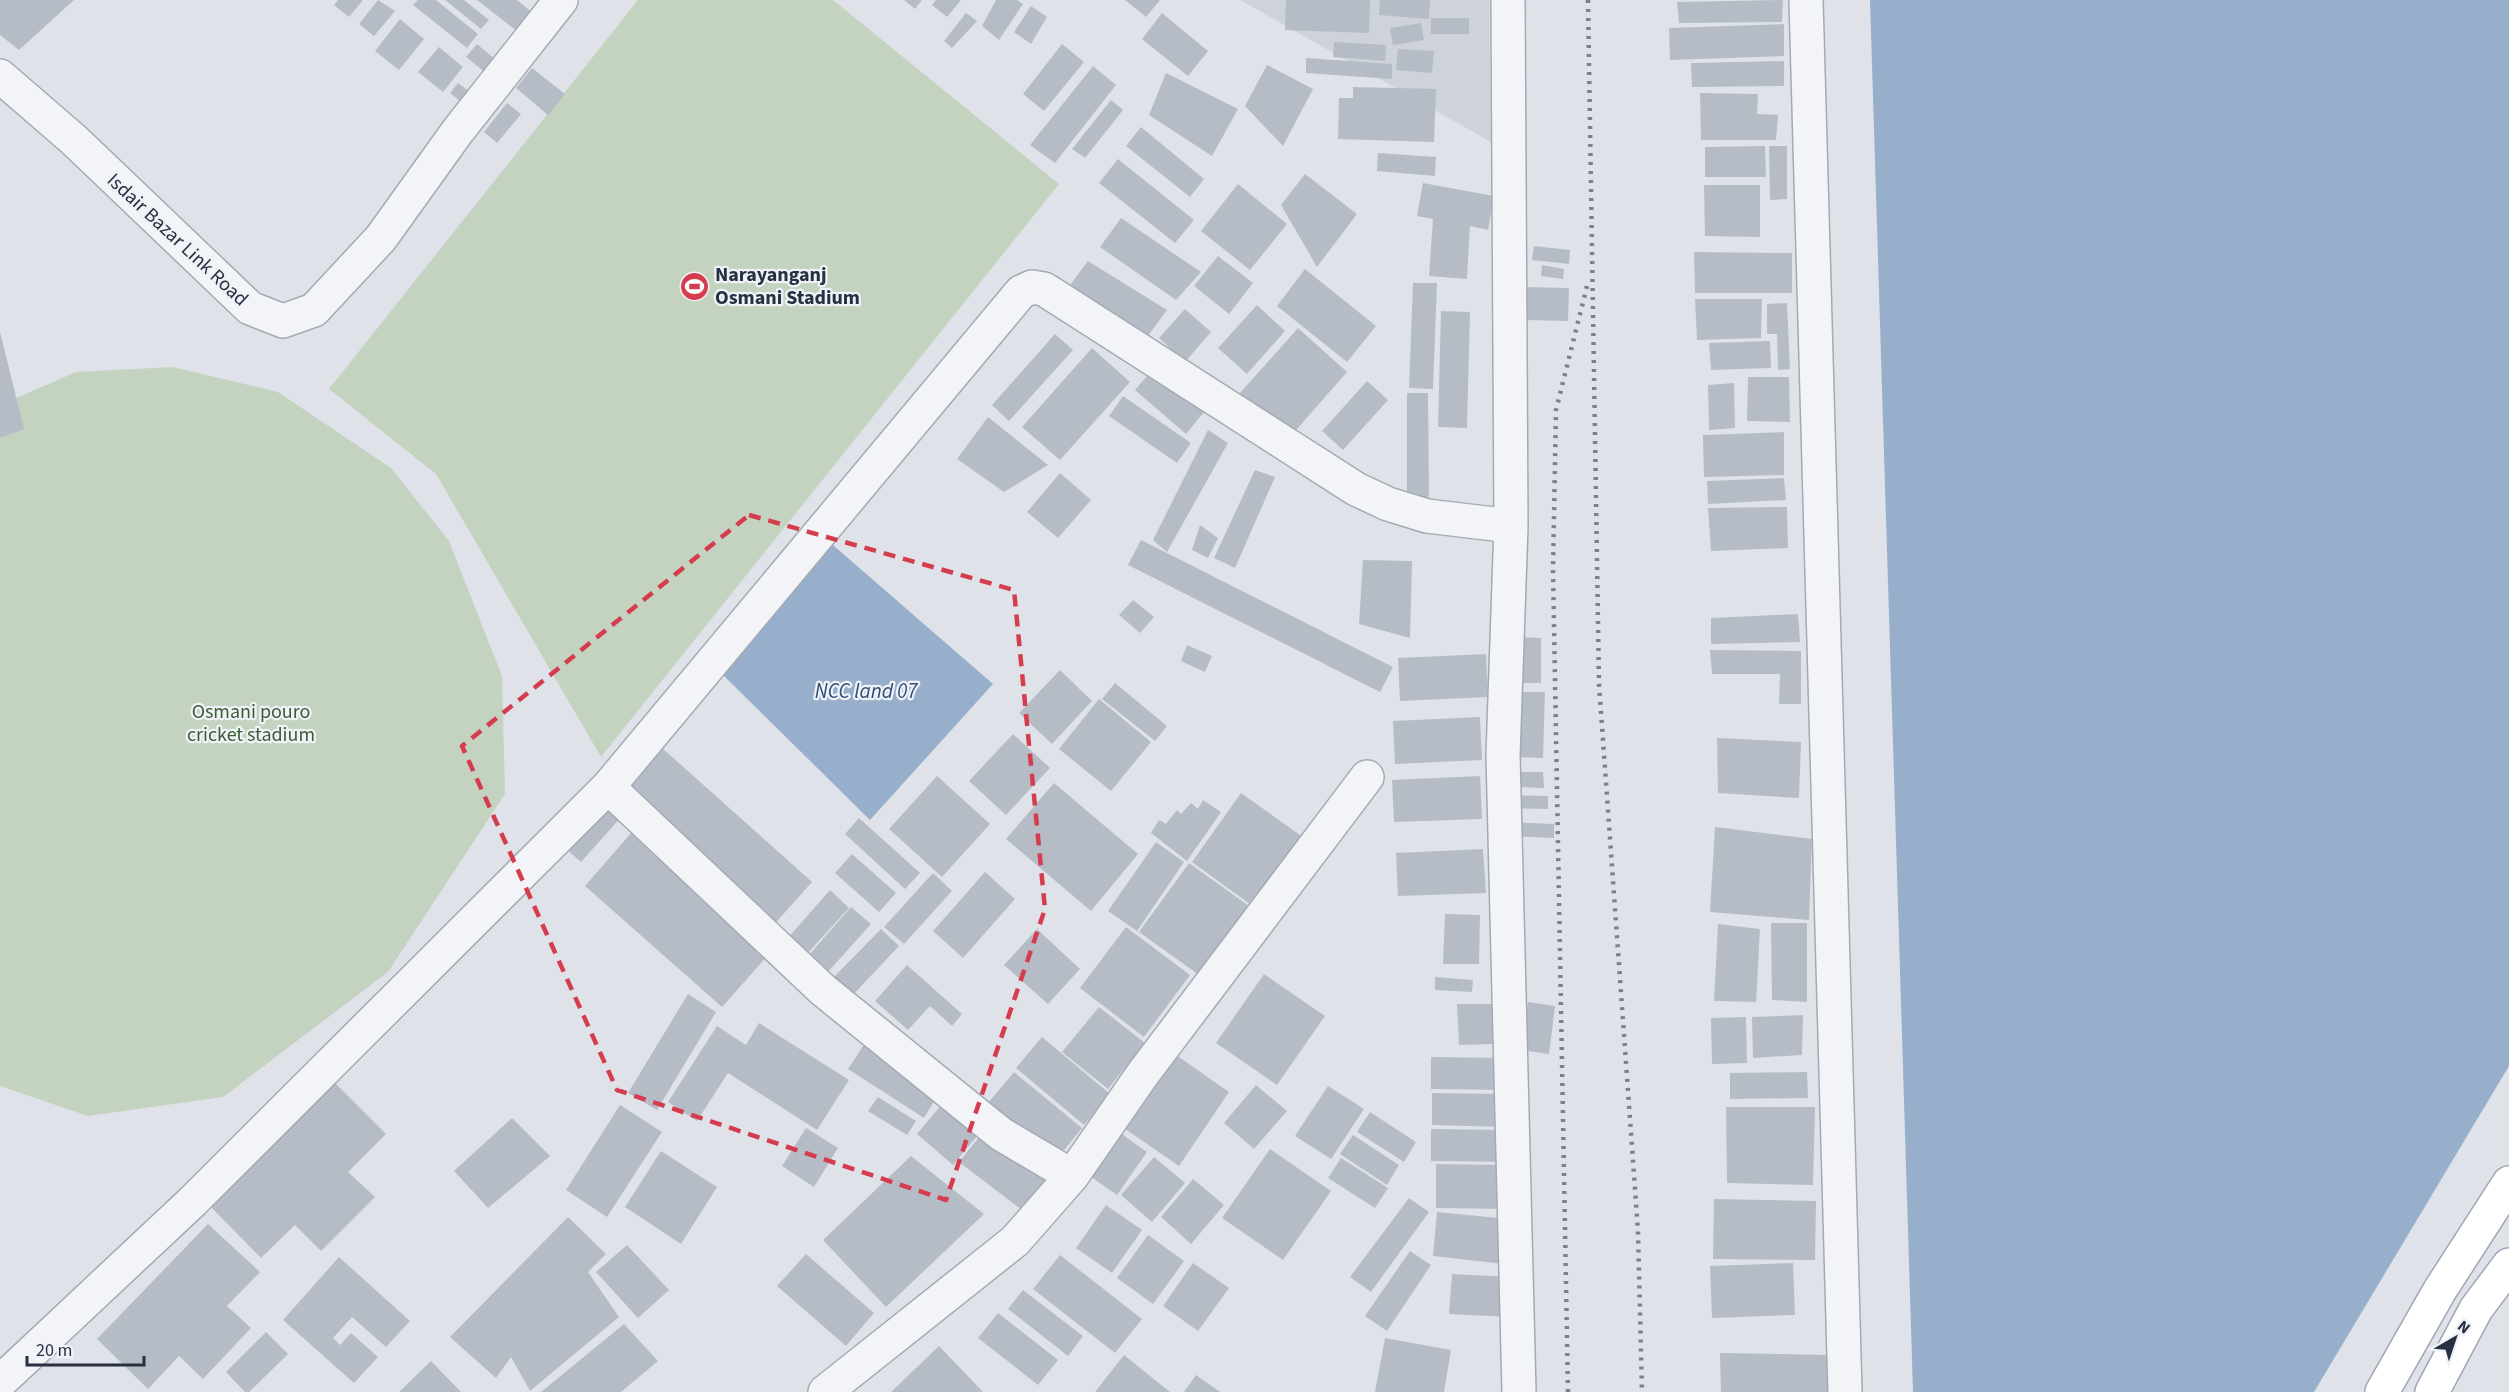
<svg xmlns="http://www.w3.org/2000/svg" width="2509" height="1392" font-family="'Source Sans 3',sans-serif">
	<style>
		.built { fill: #cdd2db }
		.green { fill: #c4d3c0 }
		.water { fill: #98afcb }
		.building { fill: #b6bcc6 }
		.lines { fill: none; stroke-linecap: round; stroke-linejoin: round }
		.minor-casing { stroke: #a4aab3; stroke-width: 36 }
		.major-casing { stroke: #9ea6b5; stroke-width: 36 }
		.minor { stroke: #f2f4f7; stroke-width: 33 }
		.major { stroke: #fff; stroke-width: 33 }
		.rail { stroke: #788193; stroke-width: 4.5; stroke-dasharray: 3 6; stroke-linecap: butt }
		.marked { fill: none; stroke: #d53d4f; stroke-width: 4.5; stroke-dasharray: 12 8; stroke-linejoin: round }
		.labels { text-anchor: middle; stroke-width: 4.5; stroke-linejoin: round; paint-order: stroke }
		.street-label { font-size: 20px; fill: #273041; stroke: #eff2f6 }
		.poi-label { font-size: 20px; font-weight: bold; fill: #273041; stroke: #eff2f6; text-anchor: start }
		.park-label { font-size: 20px; fill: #3a5d34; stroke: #eff2f6 }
		.water-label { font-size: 21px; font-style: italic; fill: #2f4d77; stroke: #eff2f6 }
	</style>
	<rect width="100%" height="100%" fill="#dfe3e9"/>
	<path class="built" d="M 1240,0 L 1489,0 L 1491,142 Z"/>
	<path class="green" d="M 638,0 L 833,0 L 1059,184 L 601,757 L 436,474 L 329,389 Z
		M 173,367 L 278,392 L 391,468 L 449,541 L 502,676 L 505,794 L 388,972 L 223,1097 L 88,1116 L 0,1086 L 0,405 L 76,372 Z"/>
	<path class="water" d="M 1870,0 L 2509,0 L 2509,1066 L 2314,1392 L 1913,1392 Z
		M 826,539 L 993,684 L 870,820 L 720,672 Z"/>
	<path class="building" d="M 0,0 L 74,0 L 19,50 L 0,35 Z
		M 338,0 L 363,0 L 349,17 L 334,5 Z
		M 378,0 L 395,11 L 374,36 L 359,24 Z
		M 418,0 L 436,0 L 478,34 L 467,48 L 413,5 Z
		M 445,0 L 464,0 L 489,20 L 481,29 Z
		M 477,0 L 517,0 L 533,13 L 518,32 Z
		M 904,0 L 922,0 L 915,9 Z
		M 936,0 L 961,0 L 947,17 L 932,5 Z
		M 996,0 L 1017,0 L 1023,4 L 999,40 L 982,26 Z
		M 1125,0 L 1160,0 L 1146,17 Z
		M 1286,0 L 1370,0 L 1369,33 L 1285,30 Z
		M 1380,0 L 1430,0 L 1429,19 L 1379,15 Z
		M 1783,0 L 1782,22 L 1679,23 L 1677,2 Z
		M 1031,6 L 1047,17 L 1031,44 L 1014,32 Z
		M 966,13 L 977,21 L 952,48 L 944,41 Z
		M 1162,13 L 1208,51 L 1188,76 L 1142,39 Z
		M 1431,18 L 1469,18 L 1469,34 L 1431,34 Z
		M 400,19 L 424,39 L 399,70 L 375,51 Z
		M 1421,23 L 1424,40 L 1393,45 L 1390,28 Z
		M 1784,24 L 1784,56 L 1670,60 L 1669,28 Z
		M 1334,42 L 1386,45 L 1385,61 L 1333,57 Z
		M 477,44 L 501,64 L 491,77 L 466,57 Z
		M 1062,44 L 1084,62 L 1044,111 L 1023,94 Z
		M 439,47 L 463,67 L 443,92 L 418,72 Z
		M 1398,49 L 1434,51 L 1432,73 L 1396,70 Z
		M 1306,58 L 1392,64 L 1392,79 L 1306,73 Z
		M 1784,61 L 1784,86 L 1692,87 L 1691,63 Z
		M 1267,65 L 1313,89 L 1283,146 L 1245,106 Z
		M 1093,66 L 1116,85 L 1055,163 L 1030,145 Z
		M 532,68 L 565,94 L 548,115 L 516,88 Z
		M 1166,73 L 1238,109 L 1212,156 L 1149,115 Z
		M 458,83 L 479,99 L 471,110 L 450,93 Z
		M 1353,87 L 1436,89 L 1434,142 L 1338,139 L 1339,98 L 1353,98 Z
		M 1700,93 L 1758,94 L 1757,114 L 1778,115 L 1776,140 L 1701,140 Z
		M 1111,100 L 1123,110 L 1085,158 L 1072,149 Z
		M 507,103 L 521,114 L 497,143 L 484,132 Z
		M 1141,127 L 1204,179 L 1190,197 L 1126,146 Z
		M 1765,146 L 1766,177 L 1705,177 L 1705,147 Z
		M 1769,146 L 1787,146 L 1787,199 L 1770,200 Z
		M 1378,153 L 1436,157 L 1435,176 L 1377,171 Z
		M 1118,159 L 1194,220 L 1175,243 L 1099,183 Z
		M 1305,174 L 1357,214 L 1317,267 L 1281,205 Z
		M 1423,183 L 1494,196 L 1488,230 L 1470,226 L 1467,279 L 1429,276 L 1433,219 L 1417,216 Z
		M 1238,184 L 1287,224 L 1250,270 L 1201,231 Z
		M 1704,185 L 1760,185 L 1760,237 L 1705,236 Z
		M 1121,218 L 1201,272 L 1176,300 L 1100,247 Z
		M 1534,246 L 1570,250 L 1569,264 L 1532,260 Z
		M 1694,252 L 1792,253 L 1792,293 L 1695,293 Z
		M 1218,256 L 1253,283 L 1229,314 L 1194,286 Z
		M 1088,261 L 1167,310 L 1142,344 L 1065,292 Z
		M 1542,265 L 1564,269 L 1563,279 L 1541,276 Z
		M 1305,269 L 1376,326 L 1347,362 L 1277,306 Z
		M 1413,283 L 1437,283 L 1433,389 L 1409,388 Z
		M 1524,287 L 1569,288 L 1568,321 L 1523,320 Z
		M 1695,299 L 1762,299 L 1761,338 L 1697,340 Z
		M 1787,303 L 1790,369 L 1778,370 L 1777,334 L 1767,334 L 1767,304 Z
		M 1257,305 L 1285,331 L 1247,374 L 1218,348 Z
		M 1185,309 L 1211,332 L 1185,362 L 1159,338 Z
		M 1441,311 L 1470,312 L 1467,428 L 1438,427 Z
		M 1298,328 L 1347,372 L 1290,437 L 1240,393 Z
		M 0,332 L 24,429 L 0,438 Z
		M 1055,334 L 1073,350 L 1009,421 L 992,405 Z
		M 1770,341 L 1771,368 L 1711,370 L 1709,343 Z
		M 1092,348 L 1130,382 L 1060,460 L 1022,427 Z
		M 1153,369 L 1204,412 L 1186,434 L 1135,390 Z
		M 1748,377 L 1789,377 L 1790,422 L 1747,421 Z
		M 1367,381 L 1388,400 L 1343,450 L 1322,431 Z
		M 1734,383 L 1735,428 L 1709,430 L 1708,385 Z
		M 1407,393 L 1428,393 L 1429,497 L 1407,497 Z
		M 1123,396 L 1191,443 L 1177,463 L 1109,416 Z
		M 988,417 L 1048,465 L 1004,492 L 957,459 Z
		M 1208,430 L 1228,443 L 1167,552 L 1153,540 Z
		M 1784,432 L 1784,475 L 1704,477 L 1703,435 Z
		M 1255,470 L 1275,477 L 1235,568 L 1214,558 Z
		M 1060,473 L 1091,500 L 1058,538 L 1027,512 Z
		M 1784,478 L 1786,500 L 1708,504 L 1707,481 Z
		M 1787,507 L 1788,548 L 1711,551 L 1708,508 Z
		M 1200,525 L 1218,538 L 1208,558 L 1192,550 Z
		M 1141,540 L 1393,667 L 1380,692 L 1128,565 Z
		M 1363,560 L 1412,561 L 1410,638 L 1359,624 Z
		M 1133,600 L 1154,617 L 1140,633 L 1119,615 Z
		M 1798,614 L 1800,642 L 1711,644 L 1711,618 Z
		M 1518,637 L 1541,638 L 1541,683 L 1517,683 Z
		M 1187,645 L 1212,656 L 1205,672 L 1181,661 Z
		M 1710,650 L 1801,651 L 1801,704 L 1779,704 L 1780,674 L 1712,674 Z
		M 1486,654 L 1488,697 L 1400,701 L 1398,658 Z
		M 1060,670 L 1092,701 L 1052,744 L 1019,713 Z
		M 1115,683 L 1167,726 L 1155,741 L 1102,699 Z
		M 1517,692 L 1545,692 L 1543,758 L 1515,757 Z
		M 1099,699 L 1151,742 L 1111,791 L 1059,749 Z
		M 1480,717 L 1482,760 L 1395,764 L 1393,721 Z
		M 1013,734 L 1050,768 L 1006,815 L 969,781 Z
		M 1717,738 L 1801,742 L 1799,798 L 1718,793 Z
		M 661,747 L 812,882 L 771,928 L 620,792 Z
		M 1513,772 L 1543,772 L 1544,788 L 1513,787 Z
		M 937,776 L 990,824 L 942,877 L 889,829 Z
		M 1480,776 L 1482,819 L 1394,822 L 1392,780 Z
		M 1054,783 L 1138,854 L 1091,911 L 1006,839 Z
		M 1241,793 L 1307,840 L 1258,910 L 1192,862 Z
		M 1507,795 L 1548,796 L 1548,809 L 1507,808 Z
		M 1203,800 L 1221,812 L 1187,861 L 1151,833 L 1159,820 L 1166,824 L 1177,810 L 1181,814 L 1191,803 L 1198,809 Z
		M 607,801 L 623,815 L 581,862 L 565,848 Z
		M 859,818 L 920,873 L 905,889 L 845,834 Z
		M 1507,822 L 1554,824 L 1554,838 L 1506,836 Z
		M 1715,827 L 1812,839 L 1809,920 L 1710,912 Z
		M 632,832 L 770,953 L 722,1007 L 585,886 Z
		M 1156,842 L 1184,862 L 1137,931 L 1108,911 Z
		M 1483,849 L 1486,893 L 1398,896 L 1396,853 Z
		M 852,854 L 896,893 L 879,912 L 835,873 Z
		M 1189,863 L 1256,911 L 1206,980 L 1139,932 Z
		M 985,872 L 1015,899 L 963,958 L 933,931 Z
		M 933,873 L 952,891 L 904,944 L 884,927 Z
		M 830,890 L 849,908 L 805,956 L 787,939 Z
		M 851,907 L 871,924 L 827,973 L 808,956 Z
		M 1445,914 L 1480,915 L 1479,964 L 1443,964 Z
		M 1771,923 L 1807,923 L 1807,1002 L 1772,1000 Z
		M 1718,924 L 1760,929 L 1756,1002 L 1714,1001 Z
		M 1126,927 L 1190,975 L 1144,1037 L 1080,988 Z
		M 881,929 L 899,946 L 850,998 L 830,981 Z
		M 1037,929 L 1080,969 L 1048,1004 L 1004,965 Z
		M 907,965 L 962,1014 L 952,1026 L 930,1006 L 908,1030 L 875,1001 Z
		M 1264,974 L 1325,1016 L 1277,1085 L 1216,1043 Z
		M 1435,977 L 1473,980 L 1472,992 L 1435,990 Z
		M 688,994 L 716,1012 L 657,1110 L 628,1093 Z
		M 1528,1002 L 1555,1006 L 1549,1054 L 1521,1050 Z
		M 1457,1004 L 1493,1004 L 1493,1044 L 1459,1045 Z
		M 1099,1007 L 1145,1043 L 1108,1089 L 1062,1052 Z
		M 1803,1015 L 1802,1055 L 1753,1058 L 1752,1017 Z
		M 1746,1017 L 1747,1063 L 1712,1064 L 1711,1018 Z
		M 759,1023 L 849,1080 L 817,1130 L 728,1073 L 697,1121 L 668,1102 L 717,1026 L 746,1045 Z
		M 1042,1037 L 1110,1094 L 1084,1125 L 1016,1068 Z
		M 865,1043 L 940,1092 L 924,1118 L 848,1069 Z
		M 1169,1050 L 1229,1092 L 1179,1166 L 1118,1124 Z
		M 1431,1057 L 1506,1058 L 1505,1090 L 1431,1089 Z
		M 1014,1072 L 1082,1128 L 1056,1160 L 988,1103 Z
		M 1807,1072 L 1808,1098 L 1730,1099 L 1730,1073 Z
		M 335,1083 L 386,1134 L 348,1172 L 375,1197 L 321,1251 L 295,1225 L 261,1258 L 211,1207 Z
		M 1256,1085 L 1287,1111 L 1254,1149 L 1224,1123 Z
		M 1328,1086 L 1364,1109 L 1331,1159 L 1295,1136 Z
		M 1432,1093 L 1506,1094 L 1506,1127 L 1432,1125 Z
		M 878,1097 L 916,1121 L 907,1135 L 868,1111 Z
		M 946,1099 L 982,1130 L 953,1165 L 917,1134 Z
		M 620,1105 L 662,1132 L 607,1217 L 566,1190 Z
		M 1726,1107 L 1815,1107 L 1813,1185 L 1727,1183 Z
		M 1370,1112 L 1416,1142 L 1404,1162 L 1357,1132 Z
		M 512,1118 L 550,1156 L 488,1208 L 454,1171 Z
		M 1112,1127 L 1147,1152 L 1117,1195 L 1081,1170 Z
		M 806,1128 L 838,1148 L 814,1187 L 782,1166 Z
		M 1431,1129 L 1506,1130 L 1505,1162 L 1431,1161 Z
		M 984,1131 L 1055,1186 L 1031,1217 L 959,1162 Z
		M 1353,1135 L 1399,1165 L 1387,1185 L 1340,1154 Z
		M 1270,1149 L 1331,1191 L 1283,1260 L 1222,1218 Z
		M 661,1151 L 717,1187 L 681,1244 L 625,1207 Z
		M 911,1156 L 984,1214 L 886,1307 L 823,1240 Z
		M 1154,1157 L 1185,1183 L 1152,1222 L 1121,1195 Z
		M 1341,1158 L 1388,1188 L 1375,1208 L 1328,1178 Z
		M 1436,1164 L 1507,1165 L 1507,1209 L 1436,1208 Z
		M 1193,1179 L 1224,1205 L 1191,1244 L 1161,1217 Z
		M 1409,1198 L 1429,1212 L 1371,1292 L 1350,1277 Z
		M 1714,1199 L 1816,1201 L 1815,1260 L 1713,1259 Z
		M 1106,1205 L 1142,1230 L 1112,1273 L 1076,1248 Z
		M 1437,1212 L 1509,1219 L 1504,1264 L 1433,1256 Z
		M 568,1217 L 606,1254 L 588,1272 L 619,1317 L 530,1391 L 511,1357 L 496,1378 L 450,1337 Z
		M 208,1224 L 260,1272 L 227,1306 L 251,1328 L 203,1379 L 179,1356 L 148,1389 L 97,1339 Z
		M 1148,1235 L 1184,1261 L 1153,1304 L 1117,1278 Z
		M 627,1245 L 669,1290 L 638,1318 L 596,1272 Z
		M 1410,1251 L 1431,1265 L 1387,1331 L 1365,1316 Z
		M 806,1254 L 874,1313 L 846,1346 L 777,1286 Z
		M 1060,1255 L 1142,1319 L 1115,1353 L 1033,1289 Z
		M 339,1257 L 410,1321 L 386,1347 L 352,1317 L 333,1338 L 340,1345 L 351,1333 L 378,1357 L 354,1383 L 283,1320 Z
		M 1193,1263 L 1229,1288 L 1198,1331 L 1163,1306 Z
		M 1793,1263 L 1795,1315 L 1712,1318 L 1710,1266 Z
		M 1452,1274 L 1511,1277 L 1509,1317 L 1449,1314 Z
		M 1023,1290 L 1083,1336 L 1068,1356 L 1008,1309 Z
		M 998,1313 L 1058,1360 L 1038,1385 L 978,1338 Z
		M 624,1324 L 658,1361 L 621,1392 L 541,1392 Z
		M 266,1332 L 288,1354 L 249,1392 L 245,1392 L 226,1372 Z
		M 1385,1338 L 1451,1350 L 1444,1392 L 1375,1392 Z
		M 939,1346 L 983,1392 L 891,1392 Z
		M 1720,1353 L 1830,1355 L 1831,1392 L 1721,1392 Z
		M 1124,1355 L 1170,1392 L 1095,1392 Z
		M 431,1361 L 461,1392 L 399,1392 Z
		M 1196,1375 L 1220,1392 L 1184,1392 Z"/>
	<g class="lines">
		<defs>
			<path id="minor" d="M 1508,0 L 1511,526 L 1503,755 L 1519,1392
				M 1806,0 L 1845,1392
				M 0,76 L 74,140 L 250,308 L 283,321 L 314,310 L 381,238 L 457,132 L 561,0
				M 608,787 L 1021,292 L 1032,287 L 1044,289 L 1356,489 L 1388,504 L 1427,516 L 1511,526
				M 0,1382 L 192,1202 L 608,787 L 823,990 L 1001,1134 L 1072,1176
				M 825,1392 L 1015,1241 L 1072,1176 L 1142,1075 L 1367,777"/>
			<path id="major" d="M 2382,1392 L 2440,1290 L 2509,1183
				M 2432,1392 L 2476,1309 L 2509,1265"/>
		</defs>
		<use href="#minor" class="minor-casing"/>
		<use href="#major" class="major-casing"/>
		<use href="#minor" class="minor"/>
		<use href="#major" class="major"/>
		<path class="rail" d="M 1588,0 L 1599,684 L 1638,1231 L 1642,1392
			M 1568,1392 L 1553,570 L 1556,410 L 1588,282"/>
	</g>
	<path class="marked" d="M 749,515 L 1014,590 L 1045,909 L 946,1200 L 617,1090 L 462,746 Z"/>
	<defs>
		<symbol id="stadium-disc" viewBox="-11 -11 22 22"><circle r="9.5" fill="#d53d4f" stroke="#eff2f6"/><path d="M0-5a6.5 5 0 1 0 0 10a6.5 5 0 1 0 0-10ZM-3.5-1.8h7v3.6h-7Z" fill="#fff"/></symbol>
	</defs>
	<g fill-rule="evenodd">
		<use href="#stadium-disc" x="678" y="270" width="33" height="33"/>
	</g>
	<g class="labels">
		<g class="street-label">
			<text transform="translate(178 239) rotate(43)" y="7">Isdair Bazar Link Road</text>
		</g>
		<g class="poi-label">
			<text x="715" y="281">Narayanganj<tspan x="715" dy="23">Osmani Stadium</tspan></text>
		</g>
		<g class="park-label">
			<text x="251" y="718">Osmani pouro<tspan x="251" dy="23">cricket stadium</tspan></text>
		</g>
		<g class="water-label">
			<text x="866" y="698">NCC land 07</text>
		</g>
	</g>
	<g transform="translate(2455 1338) rotate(39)" stroke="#eff2f6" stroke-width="4.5" paint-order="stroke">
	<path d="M0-4.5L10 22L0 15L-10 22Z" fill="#273041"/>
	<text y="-9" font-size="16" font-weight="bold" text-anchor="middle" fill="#273041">N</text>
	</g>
	<path d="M27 1356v9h117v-9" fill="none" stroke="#273041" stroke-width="3"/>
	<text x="36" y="1356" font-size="18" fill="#273041" stroke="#eff2f6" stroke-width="4.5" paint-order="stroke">20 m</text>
</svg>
